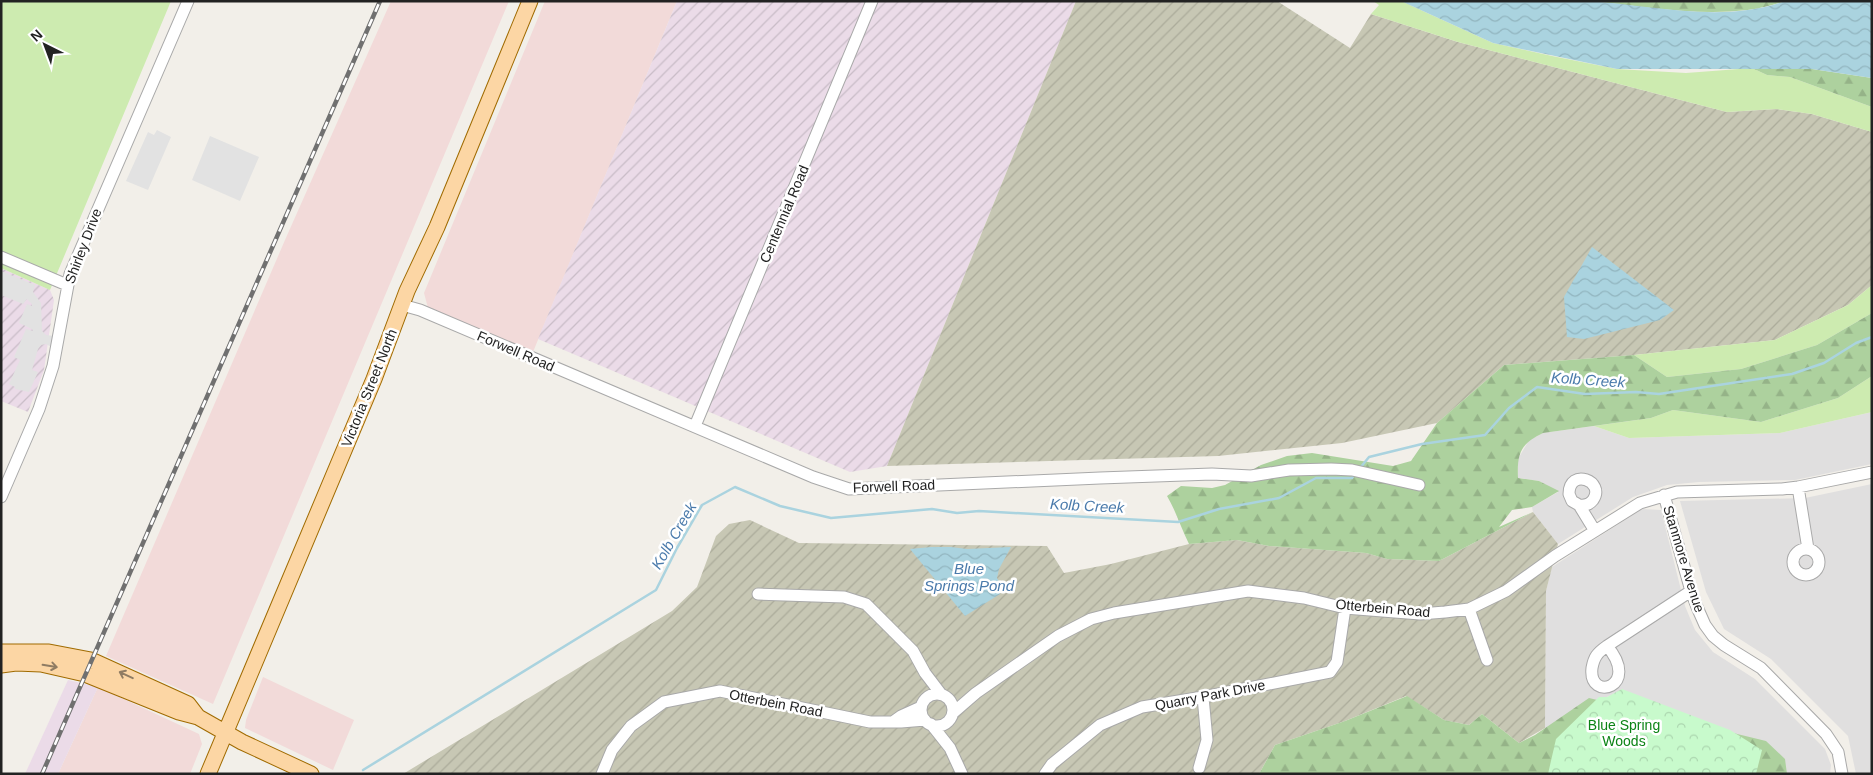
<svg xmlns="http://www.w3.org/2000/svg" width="1873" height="775" font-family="Helvetica,sans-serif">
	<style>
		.residential { fill: #e0dfdf }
		.commercial { fill: #f2dad9 }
		.industrial { fill: url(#industrial-furrows) }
		.railway { fill: #ebdbe8 }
		.construction { fill: url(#construction-furrows) }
		.grass { fill: #cdebb0 }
		.forest { fill: url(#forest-firs) }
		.park { fill: url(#park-crowns) }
		.parking { fill: #e2e2e2 }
		.water { fill: url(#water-waves) }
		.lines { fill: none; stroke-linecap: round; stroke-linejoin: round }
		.stream { stroke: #aad3df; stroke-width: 2.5 }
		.minor-casing { stroke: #a9a9a9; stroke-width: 13 }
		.major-casing { stroke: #a06b00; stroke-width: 17 }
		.minor { stroke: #fff; stroke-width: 11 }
		.major { stroke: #fcd6a4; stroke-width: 15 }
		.rail-casing { stroke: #707070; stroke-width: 4.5 }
		.rail { stroke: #fff; stroke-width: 2.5; stroke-dasharray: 8; stroke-linecap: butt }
		.oneway { stroke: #8f7c63 }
		.labels { text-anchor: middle; stroke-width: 5; stroke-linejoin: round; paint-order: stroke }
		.street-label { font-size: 14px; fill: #222; stroke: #fff }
		.park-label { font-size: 14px; fill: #0c8416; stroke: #fff }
		.water-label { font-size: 15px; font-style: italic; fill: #4a7aab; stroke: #fff }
	</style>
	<defs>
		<pattern id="industrial-furrows" width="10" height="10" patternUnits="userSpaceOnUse" patternTransform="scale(1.25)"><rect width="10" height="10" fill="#ebdbe8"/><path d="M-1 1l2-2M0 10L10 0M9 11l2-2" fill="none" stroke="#c9bcc7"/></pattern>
		<pattern id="construction-furrows" width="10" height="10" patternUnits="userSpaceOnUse" patternTransform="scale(1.25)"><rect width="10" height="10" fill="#c7c7b4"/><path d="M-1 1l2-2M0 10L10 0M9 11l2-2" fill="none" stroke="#abab9a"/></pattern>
		<pattern id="forest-firs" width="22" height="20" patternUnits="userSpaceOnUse" patternTransform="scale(1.25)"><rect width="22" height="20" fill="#add19e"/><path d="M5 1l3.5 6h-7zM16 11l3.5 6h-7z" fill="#95b388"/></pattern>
		<pattern id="park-crowns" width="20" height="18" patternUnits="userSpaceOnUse" patternTransform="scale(1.25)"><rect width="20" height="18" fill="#c8facc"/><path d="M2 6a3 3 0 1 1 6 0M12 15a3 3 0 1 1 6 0" fill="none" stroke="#acd6af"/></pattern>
		<pattern id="water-waves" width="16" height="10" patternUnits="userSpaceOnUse" patternTransform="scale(1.25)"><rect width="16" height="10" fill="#aad3df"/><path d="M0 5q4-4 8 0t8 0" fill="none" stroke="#92b5bf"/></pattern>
	</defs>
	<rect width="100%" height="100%" fill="#f2efe9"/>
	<path class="residential" d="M 1872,412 L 1872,464 L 1795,480 L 1699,482 L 1667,485 L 1633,497 L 1558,544 L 1533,512 L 1532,507 L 1558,492 L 1539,481 L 1518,478 L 1518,459 L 1529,440 L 1543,433 L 1594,426 L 1629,438 L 1780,433 Z
		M 1872,484 L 1872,774 L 1856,774 L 1848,736 L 1771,659 L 1724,629 L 1706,592 L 1680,501 L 1805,498 Z
		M 1642,509 L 1661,510 L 1685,606 L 1695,630 L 1713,652 L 1755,679 L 1825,749 L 1831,765 L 1830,774 L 1756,774 L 1622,690 L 1607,697 L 1556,739 L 1545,728 L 1546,591 L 1552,567 Z"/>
	<path class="commercial" d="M 391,1 L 509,1 L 213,704 L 106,656 L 285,240 Z
		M 545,1 L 677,1 L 533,352 L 428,308 L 424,293 Z
		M 263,677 L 354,720 L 333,770 L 245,728 L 246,720 Z
		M 98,687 L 199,734 L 202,744 L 190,774 L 58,774 Z"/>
	<path class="industrial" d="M 677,1 L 1076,1 L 887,466 L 850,472 L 538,339 Z
		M 1,268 L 50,290 L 54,300 L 44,370 L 28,412 L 1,401 Z"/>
	<path class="railway" d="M 68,680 L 98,687 L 58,774 L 25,774 Z"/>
	<path class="construction" d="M 1076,1 L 1277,1 L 1350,48 L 1371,14 L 1458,42 L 1727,112 L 1776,109 L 1812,114 L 1872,132 L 1872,285 L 1848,305 L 1775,340 L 1634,355 L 1504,365 L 1437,423 L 1342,443 L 1218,456 L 887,466 Z
		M 1533,512 L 1558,544 L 1546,591 L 1545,728 L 1519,743 L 1482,714 L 1469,725 L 1444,720 L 1406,696 L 1345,721 L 1275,745 L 1259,774 L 403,774 L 672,611 L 697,587 L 716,536 L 729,524 L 750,520 L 799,543 L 1047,546 L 1064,573 L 1111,564 L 1189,544 L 1237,540 L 1269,546 L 1366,553 L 1387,559 L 1439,561 Z"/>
	<path class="grass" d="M 1,1 L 171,1 L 50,290 L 1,268 Z
		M 1373,1 L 1401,1 L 1493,43 L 1552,56 L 1617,69 L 1686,73 L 1752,68 L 1767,75 L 1790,77 L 1872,107 L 1872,132 L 1812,114 L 1776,109 L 1727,112 L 1458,42 L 1371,14 L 1379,5 Z
		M 1872,285 L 1872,313 L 1817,345 L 1741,369 L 1667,377 L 1634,355 L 1775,340 L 1848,305 Z
		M 1872,376 L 1872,412 L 1780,433 L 1629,438 L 1594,426 L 1651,418 L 1673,410 L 1761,422 L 1838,398 Z"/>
	<path class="forest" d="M 1587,1 L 1785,1 C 1726,23 1648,6 1587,1 Z
		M 1752,68 L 1812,69 L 1872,78 L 1872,107 L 1790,77 L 1767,75 Z
		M 1872,313 L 1872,376 L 1838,398 L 1761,422 L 1673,410 L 1651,418 L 1543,433 C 1520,444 1517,454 1518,478 L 1539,481 L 1559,491 L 1532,507 L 1512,510 L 1499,527 L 1533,512 L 1439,561 L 1387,559 L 1366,553 L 1269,546 L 1237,540 L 1189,544 C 1181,528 1176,511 1167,496 L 1181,486 L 1212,488 L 1225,485 L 1261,465 L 1287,456 L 1312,453 L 1393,466 L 1411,461 L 1437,423 L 1504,365 L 1634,355 L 1667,377 L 1741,369 L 1817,345 Z
		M 1407,696 L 1444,720 L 1469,725 L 1482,714 L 1519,743 L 1535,735 L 1589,698 L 1766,741 L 1785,759 L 1787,774 L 1259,774 L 1275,745 L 1345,721 Z"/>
	<path class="park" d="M 1622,689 L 1730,730 L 1762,750 L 1756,774 L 1548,774 L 1556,739 L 1599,697 L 1607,697 Z"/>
	<path class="parking" d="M 157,130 L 171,137 L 148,190 L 126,181 L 148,132 L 154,135 Z
		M 210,136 L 259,157 L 240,201 L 192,180 Z
		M 1,271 L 35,285 L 33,292 L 41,303 L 42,331 L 46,335 L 54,336 L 53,348 L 46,344 L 41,345 L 38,349 L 32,370 L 38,372 L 29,392 L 15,389 L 15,387 L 9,384 L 20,360 L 14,357 L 26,329 L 33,331 L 32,329 L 19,323 L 27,304 L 32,306 L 32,304 L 27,299 L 23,304 L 1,295 Z"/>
	<path class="water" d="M 1401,1 C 1441,1 1482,1 1523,1 C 1545,1 1566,0 1588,1 C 1653,5 1722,24 1785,1 L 1872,1 L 1872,78 L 1812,69 L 1617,69 L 1493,43 Z
		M 1592,247 L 1674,310 L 1660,320 L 1584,339 L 1567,337 L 1564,297 Z
		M 931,547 L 951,547 L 967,549 L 1011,547 L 999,569 L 997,578 L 1002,587 L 1000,594 L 965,616 L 910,549 Z"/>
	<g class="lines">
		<path class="stream" d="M 1360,468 L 1369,457 L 1422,444 L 1485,435 L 1509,408 L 1537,387 L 1585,394 L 1636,392 L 1659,394 L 1792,374 L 1824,363 L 1856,343 L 1872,337
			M 363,770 L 656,590 L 677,548 L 702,505 L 735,487 L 780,506 L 831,518 L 932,509 L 957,513 L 979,511 L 1178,522 L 1219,509 L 1279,498 L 1316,478 L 1352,478 L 1355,474"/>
		<defs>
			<path id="minor" d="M 1,257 L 67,285
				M 402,305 L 420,310 L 813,477 L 849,489 L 1100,478 L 1212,474 L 1251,476 L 1289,470 L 1331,469 L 1352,470 L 1419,485
				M 695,426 L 872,1
				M 1798,487 L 1808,549
				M 1664,495 L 1691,591 L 1697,607 L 1705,625 L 1713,636 L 1724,645 L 1761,668 L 1826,734 L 1838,752 L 1842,774
				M 1,497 L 39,409 L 53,366 L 70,274 L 188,1
				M 1579,505 C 1584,506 1589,505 1593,500 C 1606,481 1569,467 1569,494 L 1572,501 L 1579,505 L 1595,531
				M1793 562a13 13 0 1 1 26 0a13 13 0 1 1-26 0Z
				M 758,594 L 844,597 L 866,604 L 913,651 L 925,673 L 941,694
				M 1469,609 L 1487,660
				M 1607,646 C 1642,687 1588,703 1592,668 C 1594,657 1597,653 1607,646 Z
				M 1607,646 L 1691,591
				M921 710a16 16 0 1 1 32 0a16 16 0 1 1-32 0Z
				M 954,712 L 976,693 L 1058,636 L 1091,619 L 1114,613 L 1248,591 L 1304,598 L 1345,608 L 1420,614 L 1445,612 L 1469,609 L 1506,591 L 1555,556 L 1640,503 L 1677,492 L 1782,489 L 1798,487 L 1872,472
				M 894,721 L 901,716 L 921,707
				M 931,724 L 950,748 L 962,774
				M 1199,768 L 1207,740 L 1203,697
				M 602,774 L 612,750 L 631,726 L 664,702 L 720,691 L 870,722 L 901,722 L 925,720
				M 1045,774 L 1052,764 L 1100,725 L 1142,707 L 1203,697 L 1330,672 L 1337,662 L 1345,608"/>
			<path id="major" d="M 1,652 L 49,652 L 91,660 L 188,704 L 198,717
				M 1,665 L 16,663 L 41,664 L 85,674 L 179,712 L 198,717 L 242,742 L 311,774
				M 208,774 L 374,379 L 407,291 L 437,227 L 530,1"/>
		</defs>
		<use href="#minor" class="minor-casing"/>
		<use href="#major" class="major-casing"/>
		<use href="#minor" class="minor"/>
		<use href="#major" class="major"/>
		<defs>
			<path id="rail" d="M 42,774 L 380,1"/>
		</defs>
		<use href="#rail" class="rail-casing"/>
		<use href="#rail" class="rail"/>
	</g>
	<defs><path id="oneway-shaft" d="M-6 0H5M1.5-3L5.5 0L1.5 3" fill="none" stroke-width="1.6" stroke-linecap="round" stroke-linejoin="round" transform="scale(1.25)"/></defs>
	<g class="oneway">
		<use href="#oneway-shaft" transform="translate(50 666) rotate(9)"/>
		<use href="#oneway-shaft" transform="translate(126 675) rotate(-155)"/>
	</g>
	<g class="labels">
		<g class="street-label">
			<text transform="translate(784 214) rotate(-67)" y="5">Centennial Road</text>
			<text transform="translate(83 246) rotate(-69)" y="5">Shirley Drive</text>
			<text transform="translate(516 351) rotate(23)" y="5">Forwell Road</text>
			<text transform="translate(369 388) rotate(-68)" y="5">Victoria Street North</text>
			<text transform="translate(894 486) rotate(-2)" y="5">Forwell Road</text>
			<text transform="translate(1684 559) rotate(73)" y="5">Stanmore Avenue</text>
			<text transform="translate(1383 608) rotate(5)" y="5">Otterbein Road</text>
			<text transform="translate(1210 695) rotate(-11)" y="5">Quarry Park Drive</text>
			<text transform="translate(776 703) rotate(11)" y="5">Otterbein Road</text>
		</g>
		<g class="park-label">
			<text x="1624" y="730">Blue Spring<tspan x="1624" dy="16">Woods</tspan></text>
		</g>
		<g class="water-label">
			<text transform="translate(1588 380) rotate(4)" y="5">Kolb Creek</text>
			<text transform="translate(1087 506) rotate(3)" y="5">Kolb Creek</text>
			<text transform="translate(674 536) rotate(-60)" y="5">Kolb Creek</text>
			<text x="969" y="574">Blue<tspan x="969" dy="17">Springs Pond</tspan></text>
		</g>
	</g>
	<rect width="1873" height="775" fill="none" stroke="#222222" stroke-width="5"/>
	<g transform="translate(45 45) rotate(318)" stroke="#ffffff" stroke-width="4" paint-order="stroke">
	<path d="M0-4L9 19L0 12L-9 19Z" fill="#222222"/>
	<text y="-8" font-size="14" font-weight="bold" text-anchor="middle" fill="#222222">N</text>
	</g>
</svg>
